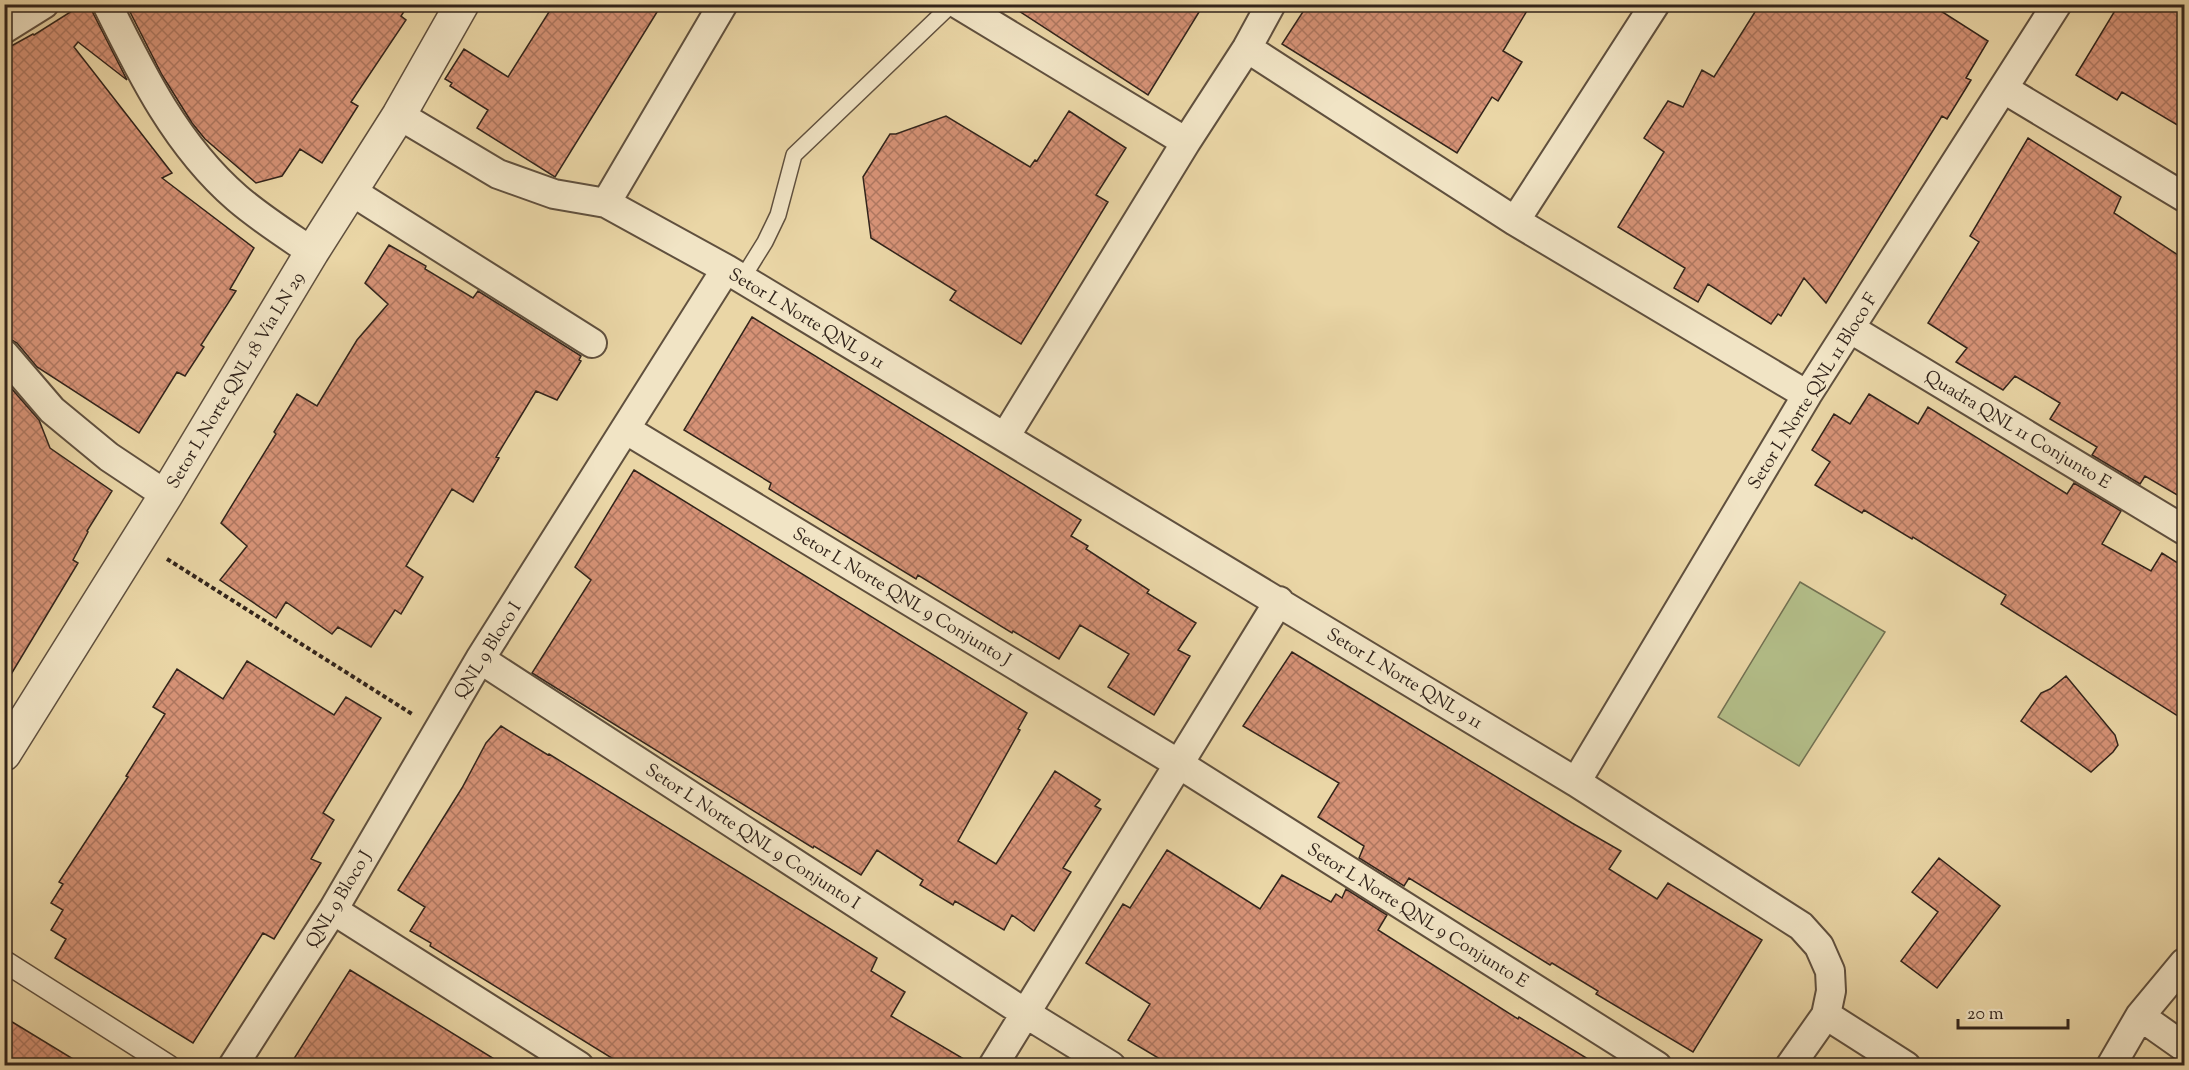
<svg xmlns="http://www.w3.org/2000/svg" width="2189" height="1070" font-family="'Sorts Mill Goudy',serif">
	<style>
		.green { fill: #b3be89; stroke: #727152; stroke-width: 1.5 }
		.building { fill: url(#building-cross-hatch); stroke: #32241b; stroke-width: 1.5 }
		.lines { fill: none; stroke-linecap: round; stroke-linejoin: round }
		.service-casing { stroke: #60503e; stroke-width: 18 }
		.pedestrian-casing { stroke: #60503e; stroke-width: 24 }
		.minor-casing { stroke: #60503e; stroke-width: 32 }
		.tertiary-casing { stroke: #60503e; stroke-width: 36 }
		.path { stroke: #32241b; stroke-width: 4; stroke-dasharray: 4.5 3; stroke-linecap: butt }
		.service { stroke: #f1e4c5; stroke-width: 15 }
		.pedestrian { stroke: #f1e4c5; stroke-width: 21 }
		.minor { stroke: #f1e4c5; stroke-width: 28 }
		.tertiary { stroke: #f1e4c5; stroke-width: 33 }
		.labels { text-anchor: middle; stroke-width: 5; stroke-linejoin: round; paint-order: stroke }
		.street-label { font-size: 18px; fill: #32241b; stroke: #f1e4c5 }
	</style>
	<defs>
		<pattern id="building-cross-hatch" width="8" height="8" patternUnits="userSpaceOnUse" patternTransform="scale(1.5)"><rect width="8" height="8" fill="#d69276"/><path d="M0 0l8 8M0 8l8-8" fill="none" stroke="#ae7760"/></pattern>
	</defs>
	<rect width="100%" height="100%" fill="#ead6a6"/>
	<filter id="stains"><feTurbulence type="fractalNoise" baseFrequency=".00333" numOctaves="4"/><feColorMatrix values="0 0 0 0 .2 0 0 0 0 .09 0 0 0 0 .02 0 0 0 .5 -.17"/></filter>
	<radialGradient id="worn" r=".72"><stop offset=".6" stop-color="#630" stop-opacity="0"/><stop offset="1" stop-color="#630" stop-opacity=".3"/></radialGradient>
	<path class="green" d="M 1800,582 L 1885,632 L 1799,766 L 1718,717 Z"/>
	<path class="building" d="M 83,4 L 91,4 L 92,11 L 127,80 L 78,42 L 74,47 L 172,173 L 162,178 L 254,248 L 230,289 L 236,291 L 201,345 L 204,347 L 185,376 L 177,372 L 139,433 L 37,367 L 17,343 L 10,339 L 4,338 L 4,50 L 33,34 L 34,35 Z
		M 126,4 L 409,4 L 401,16 L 406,20 L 351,102 L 358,106 L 322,163 L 300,149 L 282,176 L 256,183 L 205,139 L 192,123 L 162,75 Z
		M 554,4 L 662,4 L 555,177 L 477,128 L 488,110 L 450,86 L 452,83 L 445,79 L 464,49 L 508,77 Z
		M 1008,4 L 1204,4 L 1148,95 Z
		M 1308,4 L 1531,4 L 1503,51 L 1522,62 L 1498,101 L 1492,97 L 1457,153 L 1282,44 Z
		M 1760,4 L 1930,4 L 1988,41 L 1966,78 L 1971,80 L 1947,119 L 1942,116 L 1826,303 L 1804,278 L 1781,316 L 1778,314 L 1771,324 L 1708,284 L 1698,302 L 1674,288 L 1685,268 L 1618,227 L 1664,152 L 1644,138 L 1668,101 L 1683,107 L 1702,70 L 1714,77 Z
		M 2119,4 L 2184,4 L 2184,129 L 2122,92 L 2117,100 L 2076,75 Z
		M 1069,111 L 1126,148 L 1096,195 L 1108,202 L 1021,344 L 950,300 L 956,291 L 871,238 L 863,177 L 890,134 L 896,134 L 946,116 L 1030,167 L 1035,160 L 1037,161 Z
		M 2028,138 L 2121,197 L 2114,213 L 2184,259 L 2184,499 L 2145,476 L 2140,484 L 2092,455 L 2097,447 L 2050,419 L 2060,403 L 2015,376 L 2003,390 L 1956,362 L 1967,348 L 1928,323 L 1979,242 L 1970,236 Z
		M 389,245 L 426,266 L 425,269 L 473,298 L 478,291 L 581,356 L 579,360 L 581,361 L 557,400 L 536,391 L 496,457 L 499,458 L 473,502 L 452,489 L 406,566 L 423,577 L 401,614 L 395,610 L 371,647 L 338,627 L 332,634 L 286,602 L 276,618 L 220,580 L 247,546 L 221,523 L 276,434 L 274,432 L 297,394 L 317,406 L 357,340 L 388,304 L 365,283 Z
		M 752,317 L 1081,520 L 1071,536 L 1088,546 L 1086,549 L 1149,590 L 1147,593 L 1196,623 L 1178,650 L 1190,656 L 1154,715 L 1108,687 L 1129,654 L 1080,625 L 1059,659 L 1013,631 L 1012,633 L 918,575 L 916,579 L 769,489 L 771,483 L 684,430 Z
		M 4,380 L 39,420 L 50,448 L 112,491 L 87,531 L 88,532 L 73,560 L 78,563 L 4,686 Z
		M 1869,394 L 1918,424 L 1928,407 L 2067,494 L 2074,483 L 2121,511 L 2102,544 L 2151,571 L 2162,553 L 2184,567 L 2184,720 L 2001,604 L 2006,595 L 1913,537 L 1912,539 L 1864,510 L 1862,513 L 1815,485 L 1830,462 L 1812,450 L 1834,414 L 1850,424 Z
		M 634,470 L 1027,713 L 1018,729 L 1020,730 L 958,841 L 996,864 L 1055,771 L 1100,800 L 1095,806 L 1101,809 L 1063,868 L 1071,872 L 1034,931 L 1012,915 L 1004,930 L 955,901 L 953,905 L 920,885 L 923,880 L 877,850 L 861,875 L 814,846 L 813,848 L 532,673 L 591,580 L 575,567 Z
		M 1292,652 L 1572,823 L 1621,851 L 1609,869 L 1657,899 L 1668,883 L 1762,940 L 1693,1052 L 1596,994 L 1598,991 L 1552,963 L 1550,965 L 1409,878 L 1404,886 L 1359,858 L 1364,846 L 1318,817 L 1339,783 L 1243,726 Z
		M 247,661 L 334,715 L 346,697 L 381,718 L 323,813 L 334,820 L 311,859 L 321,863 L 274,939 L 263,933 L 193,1043 L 55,958 L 66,939 L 51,930 L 63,910 L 51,903 L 63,884 L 59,882 L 128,777 L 126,776 L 165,714 L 153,707 L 177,669 L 223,699 Z
		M 2066,676 L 2115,735 L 2118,745 L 2113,752 L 2091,772 L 2021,721 L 2041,693 L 2050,689 Z
		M 501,726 L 548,755 L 549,754 L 877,958 L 871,971 L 905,992 L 891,1016 L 974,1065 L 623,1065 L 430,946 L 431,943 L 410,931 L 425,907 L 398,890 L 462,788 L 486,743 Z
		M 1167,850 L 1260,909 L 1282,875 L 1331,902 L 1336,894 L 1342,898 L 1346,889 L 1387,915 L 1378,930 L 1518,1019 L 1519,1017 L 1598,1065 L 1170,1065 L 1128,1040 L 1150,1004 L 1086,963 L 1123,904 L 1130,908 Z
		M 1939,858 L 2000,906 L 1937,988 L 1901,961 L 1938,912 L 1912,892 Z
		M 350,970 L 397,999 L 504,1065 L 290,1065 Z
		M 4,1017 L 83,1065 L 4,1065 Z"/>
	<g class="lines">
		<defs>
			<path id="service" d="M 742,279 L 765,242 L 778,215 L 794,155 L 952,4"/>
			<path id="pedestrian" d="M 4,961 L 169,1066"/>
			<path id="minor" d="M 107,4 C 142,75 177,146 237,198 C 260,218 287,235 312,252
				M 958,4 L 1186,142
				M 4,29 L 44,4
				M 1247,48 L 1515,221 L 1807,395
				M 2004,89 L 2184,197
				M 399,115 L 498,174 L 554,194 L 606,203 L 726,269 L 1576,782 L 1801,926 L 1819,946 L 1830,971 L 1831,991 L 1826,1015 L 1790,1066
				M 351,191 L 592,343
				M 606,203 L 723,4
				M 1515,221 L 1655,4
				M 1851,329 L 2184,530
				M 4,354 L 52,410 L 109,457 L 166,495
				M 625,429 L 1179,764 L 1657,1066
				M 1005,437 L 1186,142 L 1247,48 L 1271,4
				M 480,659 L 1025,1013 L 1111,1066
				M 1576,782 L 1807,395 L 2057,4
				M 333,910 L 579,1066
				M 1826,1015 L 1906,1066
				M 2140,1016 L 2184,1047
				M 233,1066 L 333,910 L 480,659 L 726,269
				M 993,1066 L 1279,601
				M 2111,1066 L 2140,1016 L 2184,963"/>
			<path id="tertiary" d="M 4,754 L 166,495 L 312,252 L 399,115 L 462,4"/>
		</defs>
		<use href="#service" class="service-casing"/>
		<use href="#pedestrian" class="pedestrian-casing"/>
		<use href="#minor" class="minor-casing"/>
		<use href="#tertiary" class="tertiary-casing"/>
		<path class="path" d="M 167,559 L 412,714"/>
		<use href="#service" class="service"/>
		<use href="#pedestrian" class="pedestrian"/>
		<use href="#minor" class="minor"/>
		<use href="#tertiary" class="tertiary"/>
	</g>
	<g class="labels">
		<g class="street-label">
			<text transform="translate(807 318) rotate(31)" y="6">Setor L Norte QNL 9 11</text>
			<text transform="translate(235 380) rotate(-59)" y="6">Setor L Norte QNL 18 Via LN 29</text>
			<text transform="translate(1812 391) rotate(-58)" y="6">Setor L Norte QNL 11 Bloco F</text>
			<text transform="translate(2018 429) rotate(31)" y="6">Quadra QNL 11 Conjunto E</text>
			<text transform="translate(902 596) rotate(31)" y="6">Setor L Norte QNL 9 Conjunto J</text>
			<text transform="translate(487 650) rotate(-58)" y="6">QNL 9 Bloco I</text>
			<text transform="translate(1405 678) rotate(31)" y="6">Setor L Norte QNL 9 11</text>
			<text transform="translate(753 836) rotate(33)" y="6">Setor L Norte QNL 9 Conjunto I</text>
			<text transform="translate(338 899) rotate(-59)" y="6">QNL 9 Bloco J</text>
			<text transform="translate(1418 915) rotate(32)" y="6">Setor L Norte QNL 9 Conjunto E</text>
		</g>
	</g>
	<rect width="2189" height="1070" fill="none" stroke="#ead6a6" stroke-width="24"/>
	<rect x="6" y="6" width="2177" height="1058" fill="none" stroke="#32241b" stroke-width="3"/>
	<rect x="12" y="12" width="2165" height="1046" fill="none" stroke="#32241b" stroke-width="1.5"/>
	<path d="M1958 1019v9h110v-9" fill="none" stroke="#32241b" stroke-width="3"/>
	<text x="1967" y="1019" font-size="18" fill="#32241b" stroke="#f1e4c5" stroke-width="4.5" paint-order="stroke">20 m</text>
	<rect width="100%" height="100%" filter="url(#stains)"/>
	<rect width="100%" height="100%" fill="url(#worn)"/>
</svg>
